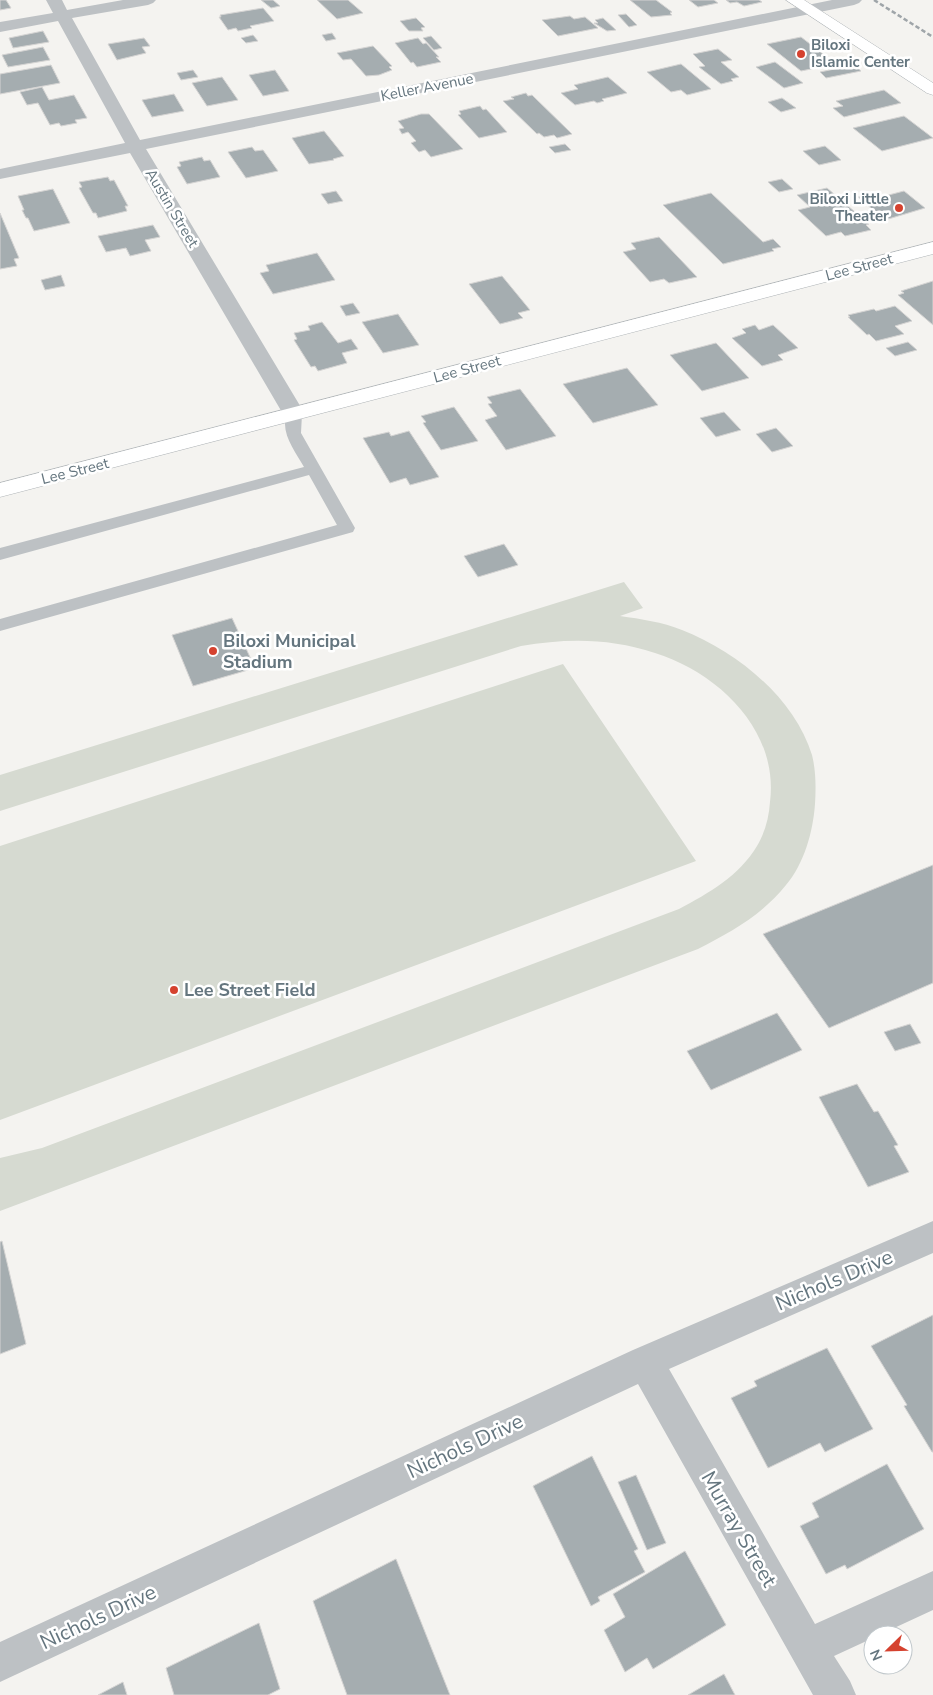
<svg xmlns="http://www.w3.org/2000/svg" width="933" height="1695" font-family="'Nunito Sans',sans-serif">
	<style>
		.green { fill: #d6dad1 }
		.building { fill: #a5adb0; stroke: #d5d4d3 }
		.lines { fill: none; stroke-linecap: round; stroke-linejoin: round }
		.secondary-casing { stroke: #b0b5b8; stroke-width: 1 }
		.lane { fill: #bdc1c4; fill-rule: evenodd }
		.street { fill: #bdc1c4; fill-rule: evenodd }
		.secondary { fill: #fff; fill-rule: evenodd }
		.rail { stroke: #9fa5a9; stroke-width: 2.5; stroke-dasharray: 4.5 2.5; stroke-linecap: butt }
		.poi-dot { fill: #d5422f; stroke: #fff; stroke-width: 2 }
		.labels { text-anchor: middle; stroke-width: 5; stroke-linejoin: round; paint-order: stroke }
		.far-poi-label { font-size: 15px; font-weight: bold; fill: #65767f; stroke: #fff; text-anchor: start }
		.far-street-label { font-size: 15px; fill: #65767f; stroke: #fff }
		.poi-label { font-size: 18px; font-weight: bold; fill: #65767f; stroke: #fff; text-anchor: start }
		.near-street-label { font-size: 21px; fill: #65767f; stroke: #fff }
	</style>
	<rect width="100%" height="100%" fill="#f4f3f0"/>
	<path class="green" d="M 624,582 L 643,608 L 620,616 C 641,619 662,622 682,630 C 737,652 794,697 812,755 C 816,771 816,788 815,804 C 813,832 804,864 786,885 C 762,915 731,932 698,949 L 0,1211 L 0,1158 L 42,1148 L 679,909 C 709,893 739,876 757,846 C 765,833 769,817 770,802 C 779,731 719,673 655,653 C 610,638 567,638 521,646 L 0,811 L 0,775 Z
		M 563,664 L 696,861 L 0,1120 L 0,846 Z"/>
	<path class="building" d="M 0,0 L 6,0 L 11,8 L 0,10 Z
		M 261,0 L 273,0 L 280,6 L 271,8 Z
		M 317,0 L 348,0 L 363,13 L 337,19 Z
		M 630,0 L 656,0 L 672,12 L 670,13 L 672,15 L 651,17 Z
		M 689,0 L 714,0 L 718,3 L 698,7 Z
		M 726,0 L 759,0 L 762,2 L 744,6 L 737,2 L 730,3 Z
		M 263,8 L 274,21 L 250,26 L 252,28 L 238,31 L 236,28 L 228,30 L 219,17 L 221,17 L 220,15 Z
		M 626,14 L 637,25 L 629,27 L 618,15 Z
		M 570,16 L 574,19 L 585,17 L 598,28 L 558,36 L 542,20 Z
		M 416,18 L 425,27 L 421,28 L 423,31 L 409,31 L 400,21 Z
		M 603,18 L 616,30 L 607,31 L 594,23 L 598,23 L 595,20 Z
		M 43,31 L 49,42 L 13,48 L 9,38 Z
		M 332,33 L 336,39 L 326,41 L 322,35 Z
		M 253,35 L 258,41 L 246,43 L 241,38 Z
		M 431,36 L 442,48 L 434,50 L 423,38 Z
		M 801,37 L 836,64 L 801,71 L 767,44 Z
		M 144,38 L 150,46 L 142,47 L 146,53 L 117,60 L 108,44 Z
		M 418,38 L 423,44 L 426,43 L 439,57 L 436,57 L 441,62 L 417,67 L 413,62 L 411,63 L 395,43 Z
		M 373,46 L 392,66 L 389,67 L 392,70 L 379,75 L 366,76 L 351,59 L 343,60 L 337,53 Z
		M 43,47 L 50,60 L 8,67 L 2,55 Z
		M 718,49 L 732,60 L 721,62 L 739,77 L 731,79 L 733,81 L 721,84 L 699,67 L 705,66 L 693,54 Z
		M 775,62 L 803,83 L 784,88 L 756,67 Z
		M 681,64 L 711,89 L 687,95 L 681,90 L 671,92 L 647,72 Z
		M 51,65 L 60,83 L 0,94 L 0,74 Z
		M 854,65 L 861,71 L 826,78 L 820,72 Z
		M 193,70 L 198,77 L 181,80 L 177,73 Z
		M 275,70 L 289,91 L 263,96 L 249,75 Z
		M 222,77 L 238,100 L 207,106 L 192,83 Z
		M 608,77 L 627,93 L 602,99 L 604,101 L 597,103 L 594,101 L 575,105 L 561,93 L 578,89 L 574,85 Z
		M 42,87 L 49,100 L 74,95 L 87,118 L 75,120 L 77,123 L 61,126 L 59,123 L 50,125 L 38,103 L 27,105 L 20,92 Z
		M 884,90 L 901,103 L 844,117 L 833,108 L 843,106 L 836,101 Z
		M 526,93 L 528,96 L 532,95 L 572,134 L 557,138 L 554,135 L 544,137 L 539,133 L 537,134 L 503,101 L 514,99 L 511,97 Z
		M 174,94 L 184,111 L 152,117 L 142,100 Z
		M 782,98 L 796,108 L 781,112 L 768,102 Z
		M 480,106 L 483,110 L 486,109 L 507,132 L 479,138 L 458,115 L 461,114 L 459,111 Z
		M 421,114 L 429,114 L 463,149 L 431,157 L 425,150 L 419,152 L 411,143 L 416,141 L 408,132 L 402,134 L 399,129 L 404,128 L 398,121 Z
		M 904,116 L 933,138 L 882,151 L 853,128 Z
		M 324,131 L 344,156 L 333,159 L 334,160 L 309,164 L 292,138 Z
		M 565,144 L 571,150 L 555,153 L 549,147 Z
		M 825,146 L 841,160 L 819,165 L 803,151 Z
		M 252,147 L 255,151 L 263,150 L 278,171 L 246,178 L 228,152 Z
		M 202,157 L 204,161 L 210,160 L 220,177 L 187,184 L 177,167 L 181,166 L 179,162 Z
		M 108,177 L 110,181 L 114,180 L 128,206 L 125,206 L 127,211 L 98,218 L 96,213 L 93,213 L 79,188 L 82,187 L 79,182 Z
		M 782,179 L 793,189 L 779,192 L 768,182 Z
		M 827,188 L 869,224 L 866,225 L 871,230 L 845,236 L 841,232 L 826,236 L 798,210 L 810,207 L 797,195 Z
		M 53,189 L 70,223 L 34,231 L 28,218 L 26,218 L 22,210 L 24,210 L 18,196 Z
		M 336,191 L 343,201 L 328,204 L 321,194 Z
		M 904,191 L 925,208 L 885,220 L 858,197 L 871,194 L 881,197 Z
		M 711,193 L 763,242 L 773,239 L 781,247 L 772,249 L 774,251 L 723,264 L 663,205 Z
		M 0,213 L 19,258 L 14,259 L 17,266 L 0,269 Z
		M 153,225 L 160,237 L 145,240 L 151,251 L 130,256 L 126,248 L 106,252 L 98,236 Z
		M 659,237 L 697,277 L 669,283 L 664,279 L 650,282 L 623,252 L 636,249 L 631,243 Z
		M 317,253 L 335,280 L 273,294 L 260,273 L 269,271 L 266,265 Z
		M 61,275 L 65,286 L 45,290 L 41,280 Z
		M 502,276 L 530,310 L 518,313 L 523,318 L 500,324 L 469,284 Z
		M 933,281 L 933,325 L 898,295 L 904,293 L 901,291 Z
		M 353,303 L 360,313 L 346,316 L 340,306 Z
		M 895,306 L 912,321 L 895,326 L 904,334 L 876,341 L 869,334 L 867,335 L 848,317 L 850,317 L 848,315 L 874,309 L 876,311 Z
		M 398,314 L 419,345 L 383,353 L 362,322 Z
		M 322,322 L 338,343 L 351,339 L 358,349 L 342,353 L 347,363 L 318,371 L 315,366 L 311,367 L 294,340 L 297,339 L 294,333 L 310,330 L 308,326 Z
		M 755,325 L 759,330 L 773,325 L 798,348 L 778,355 L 783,360 L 762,366 L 732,338 L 746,333 L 742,329 Z
		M 908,342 L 917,350 L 895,356 L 886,348 Z
		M 716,343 L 749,378 L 702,391 L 670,355 Z
		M 627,368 L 658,405 L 593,423 L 563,384 Z
		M 520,389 L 556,436 L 506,450 L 485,420 L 497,416 L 488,404 L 492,403 L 487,397 Z
		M 454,407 L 478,441 L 441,450 L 423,423 L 426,422 L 421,416 Z
		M 724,412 L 741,430 L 716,437 L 700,418 Z
		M 776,428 L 793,446 L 772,452 L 756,434 Z
		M 409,431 L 439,477 L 410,485 L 406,478 L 390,483 L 363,438 L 389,432 L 391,436 Z
		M 504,544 L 518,565 L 478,577 L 464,556 Z
		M 232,618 L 255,668 L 193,686 L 172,635 Z
		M 933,865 L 933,983 L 829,1028 L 763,934 Z
		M 777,1013 L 802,1050 L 711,1090 L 687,1051 Z
		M 910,1024 L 921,1043 L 895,1051 L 884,1032 Z
		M 857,1084 L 874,1112 L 878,1111 L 898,1145 L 894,1146 L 909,1172 L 868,1187 L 819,1097 Z
		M 2,1241 L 26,1344 L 0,1354 L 0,1242 Z
		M 933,1315 L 933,1452 L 932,1452 L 904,1406 L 907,1405 L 871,1346 Z
		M 827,1348 L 873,1429 L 825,1452 L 820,1443 L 768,1468 L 731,1398 L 757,1386 L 754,1381 Z
		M 592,1456 L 638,1549 L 634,1551 L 645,1572 L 598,1597 L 600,1601 L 591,1606 L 533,1486 Z
		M 887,1464 L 924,1529 L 847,1569 L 845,1565 L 826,1574 L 800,1526 L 819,1517 L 812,1503 Z
		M 636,1475 L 666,1543 L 647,1550 L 618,1482 Z
		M 685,1551 L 726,1625 L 653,1669 L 647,1658 L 625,1672 L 604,1630 L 625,1617 L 613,1594 Z
		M 396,1559 L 450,1695 L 347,1695 L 313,1601 Z
		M 259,1623 L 280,1689 L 268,1695 L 174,1695 L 166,1668 Z
		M 724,1674 L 735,1695 L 688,1695 Z
		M 123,1682 L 127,1695 L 98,1695 Z"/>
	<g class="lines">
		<defs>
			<path id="secondary" d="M 786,0 L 804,0 L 933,83 L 933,95 L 927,93 Z
				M 933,242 L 933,254 L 0,497 L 0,483 Z"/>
		</defs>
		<use href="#secondary" class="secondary-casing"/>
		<path class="lane" d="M 294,409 L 299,411 L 302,414 L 301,433 L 355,528 L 353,532 L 0,631 L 0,619 L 337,525 L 309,475 L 0,560 L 0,548 L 304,467 C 295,451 277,429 289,411 Z"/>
		<path class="street" d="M 46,0 L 62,0 L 67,10 L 123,0 L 156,0 L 153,3 L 148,5 L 72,18 L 140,140 L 832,0 L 862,0 L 859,3 L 854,5 L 146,149 L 305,414 L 301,419 L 294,420 L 287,419 L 283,414 L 130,153 L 0,179 L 0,169 L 125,143 L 58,21 L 0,32 L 0,22 L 53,13 Z
			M 933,1221 L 933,1253 L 669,1369 L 815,1624 L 933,1571 L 933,1610 L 879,1635 L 873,1635 L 873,1638 L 834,1656 L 850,1681 L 856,1695 L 813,1695 L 638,1384 L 0,1682 L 0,1642 L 633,1350 Z"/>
		<use href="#secondary" class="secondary"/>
		<path class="rail" d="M 874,0 L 933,37"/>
	</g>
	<g class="poi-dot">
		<circle cx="801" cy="54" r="5"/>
		<circle cx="899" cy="208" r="5"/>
		<circle cx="213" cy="651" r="5"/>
		<circle cx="174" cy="990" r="5"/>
	</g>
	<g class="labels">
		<g class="far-poi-label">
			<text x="811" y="50">Biloxi<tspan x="811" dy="17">Islamic Center</tspan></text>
			<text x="889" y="204" text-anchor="end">Biloxi Little<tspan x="889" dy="17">Theater</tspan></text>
		</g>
		<g class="far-street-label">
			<text transform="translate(427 87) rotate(-11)" y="5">Keller Avenue</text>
			<text transform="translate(172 208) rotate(59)" y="5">Austin Street</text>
			<text transform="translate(859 267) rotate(-15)" y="5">Lee Street</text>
			<text transform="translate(467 369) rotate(-15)" y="5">Lee Street</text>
			<text transform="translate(75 471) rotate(-14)" y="5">Lee Street</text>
		</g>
		<g class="poi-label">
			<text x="223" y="647">Biloxi Municipal<tspan x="223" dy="21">Stadium</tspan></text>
			<text x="184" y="996">Lee Street Field</text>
		</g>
		<g class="near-street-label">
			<text transform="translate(834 1280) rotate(-23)" y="7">Nichols Drive</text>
			<text transform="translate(465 1446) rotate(-25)" y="7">Nichols Drive</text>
			<text transform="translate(739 1529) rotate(60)" y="7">Murray Street</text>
			<text transform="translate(98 1617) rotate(-25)" y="7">Nichols Drive</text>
		</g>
	</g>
	<g transform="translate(888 1650) rotate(247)"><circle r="24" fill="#ffffff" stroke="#c1c8cc"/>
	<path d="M0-4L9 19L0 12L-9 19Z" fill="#d5422f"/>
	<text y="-8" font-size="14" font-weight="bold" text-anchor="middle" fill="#65767f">N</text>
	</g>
</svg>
